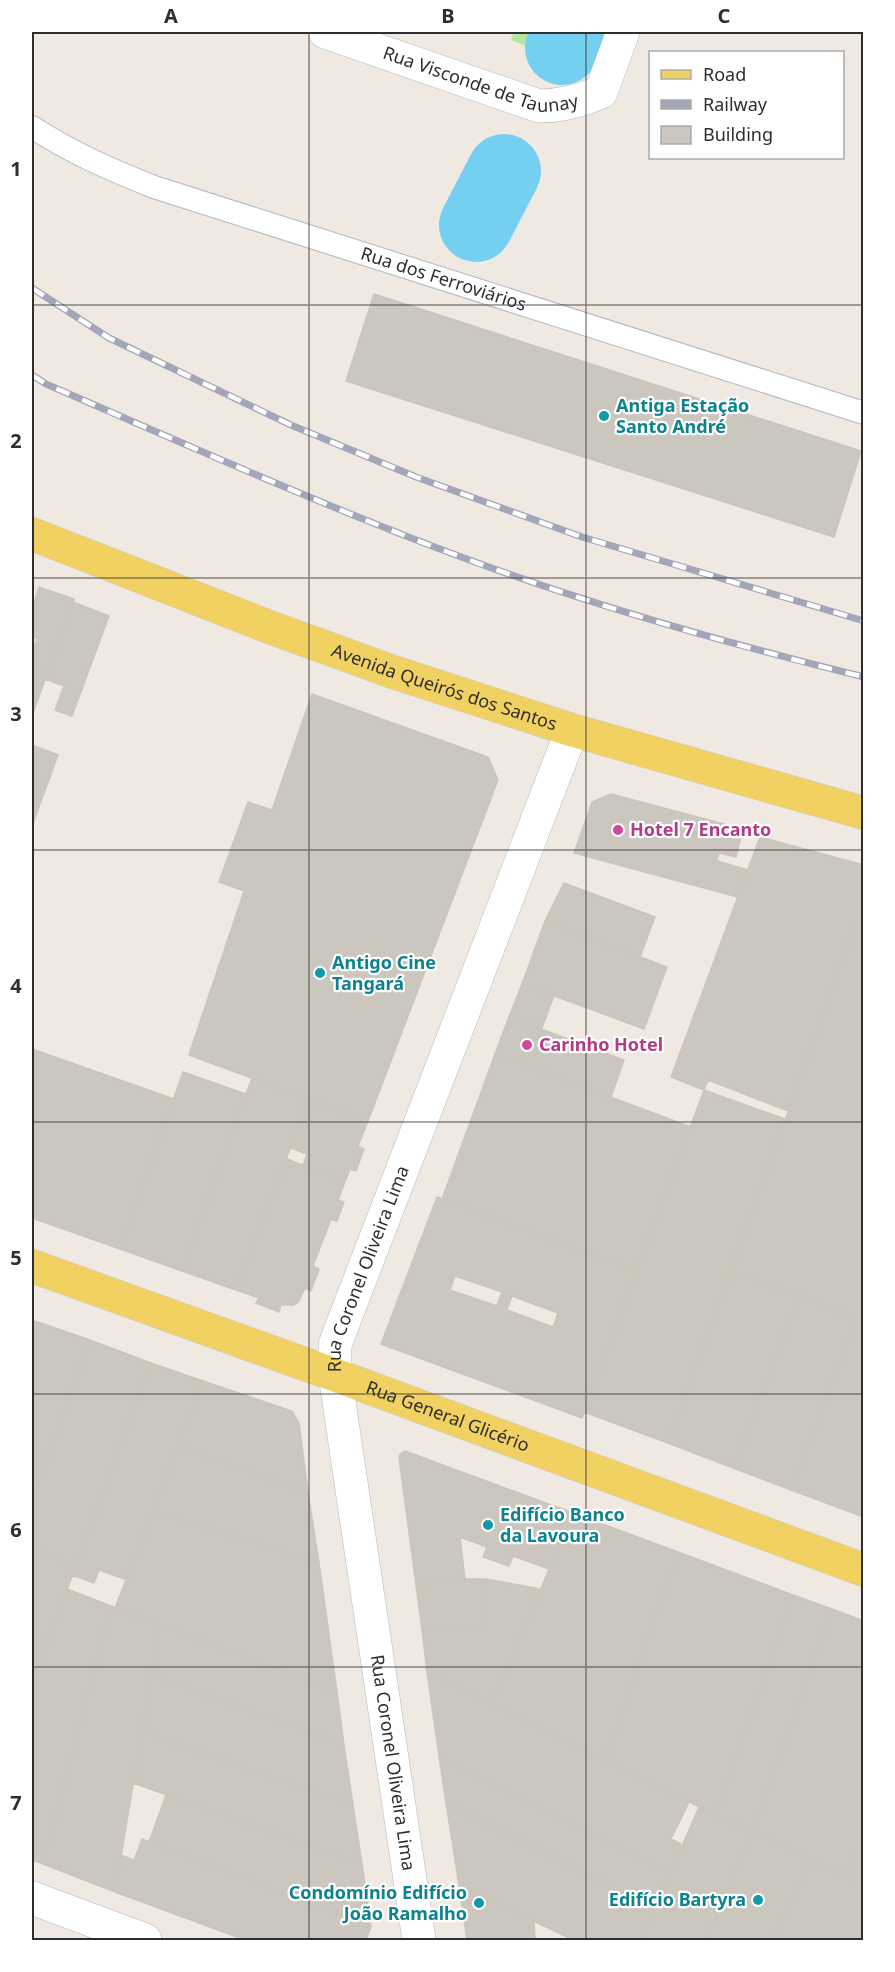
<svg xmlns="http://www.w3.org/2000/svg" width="895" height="1972" font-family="'Noto Sans',sans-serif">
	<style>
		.green { fill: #b6e59e }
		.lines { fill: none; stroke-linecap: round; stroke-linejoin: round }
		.river { stroke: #75cff0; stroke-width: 74 }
		.building { fill: #cbc7bf; stroke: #cbc5ba; stroke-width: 1.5; fill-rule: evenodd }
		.service-casing { stroke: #b4b7c1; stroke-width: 24 }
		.pedestrian-casing { stroke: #b4b7c1; stroke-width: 34 }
		.minor-casing { stroke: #b4b7c1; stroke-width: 34 }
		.tertiary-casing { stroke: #b4b7c1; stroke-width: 34 }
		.primary-casing { stroke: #c9c9c9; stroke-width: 34 }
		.service { stroke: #fff; stroke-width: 22 }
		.pedestrian { stroke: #fff; stroke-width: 33 }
		.minor { stroke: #fff; stroke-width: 33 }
		.tertiary { stroke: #fff; stroke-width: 33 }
		.primary { stroke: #f2d163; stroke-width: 33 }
		.rail-casing { stroke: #a3a6b8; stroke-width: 7 }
		.rail { stroke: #fff; stroke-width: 4.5; stroke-dasharray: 14; stroke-linecap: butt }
		.grid { fill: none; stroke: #2e2e2e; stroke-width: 1.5; stroke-opacity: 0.55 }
		.culture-dot { fill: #0f9aa8; stroke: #fff; stroke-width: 2 }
		.hotel-dot { fill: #d1479c; stroke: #fff; stroke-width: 2 }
		.labels { text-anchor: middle; stroke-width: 4.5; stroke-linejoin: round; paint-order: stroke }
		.street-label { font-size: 18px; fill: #2e2e2e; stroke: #fff }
		.culture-label { font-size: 18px; font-weight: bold; fill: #0d838f; stroke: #fff; text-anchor: start }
		.hotel-label { font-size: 18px; font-weight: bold; fill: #b23c85; stroke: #fff; text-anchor: start }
		.neatline { fill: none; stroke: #2e2e2e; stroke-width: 2 }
		.grid-label { font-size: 20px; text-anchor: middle; font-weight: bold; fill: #2e2e2e }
	</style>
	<rect width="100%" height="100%" fill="#efe9e1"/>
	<path class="green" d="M 514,32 L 595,32 L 593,38 L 584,48 L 566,53 L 547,54 L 511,40 Z"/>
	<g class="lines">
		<path class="river" d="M 562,48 L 570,32
			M 476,225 L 504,171"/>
	</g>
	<path class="building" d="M 374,294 L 861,451 L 834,537 L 346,381 Z
		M 39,587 L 74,599 L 32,716 L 32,652 L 37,639 L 32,637 L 32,608 Z
		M 73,602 L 109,616 L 72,716 L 55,710 L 64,686 L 45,679 Z
		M 312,694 L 488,757 L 498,780 L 368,1121 L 189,1055 L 244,891 L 219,882 L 248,802 L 272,810 Z
		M 32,745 L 58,755 L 32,826 Z
		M 611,794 L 743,829 L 736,857 L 719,853 L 717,861 L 748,870 L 738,897 L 574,853 L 592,802 Z
		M 760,837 L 864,865 L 864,900 L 788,1111 L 708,1080 L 704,1090 L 671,1077 Z
		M 564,883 L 655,917 L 640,957 L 545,921 Z
		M 864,900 L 864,1320 L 731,1271 Z
		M 545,921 L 667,967 L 644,1029 L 522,984 Z
		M 522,984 L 554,996 L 541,1030 L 509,1017 Z
		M 509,1017 L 624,1060 L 611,1097 L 495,1054 Z
		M 32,1049 L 174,1099 L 120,1249 L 32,1218 Z
		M 495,1054 L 691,1127 L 637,1271 L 442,1199 Z
		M 183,1072 L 246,1094 L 182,1271 L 120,1249 Z
		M 252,1078 L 309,1099 L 236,1290 L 182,1271 Z
		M 704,1090 L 785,1119 L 668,1443 L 584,1412 Z
		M 309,1099 L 368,1121 L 358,1146 L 364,1149 L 356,1171 L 350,1169 L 345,1182 L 303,1166 L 307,1154 L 291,1148 Z
		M 287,1159 L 345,1182 L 338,1200 L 344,1202 L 337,1221 L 331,1219 L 313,1266 L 319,1269 L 311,1291 L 305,1288 L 299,1301 L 294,1305 L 281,1305 L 279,1312 L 256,1303 L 259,1298 L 236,1290 Z
		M 437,1197 L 637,1271 L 582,1418 L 381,1344 ZM 455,1276 L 502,1292 L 497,1306 L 450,1290 ZM 512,1296 L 558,1313 L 553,1327 L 507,1310 Z
		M 731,1271 L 799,1297 L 733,1468 L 668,1443 Z
		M 799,1297 L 857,1318 L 791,1490 L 733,1468 Z
		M 857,1318 L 864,1320 L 864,1509 L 861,1516 L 791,1490 Z
		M 35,1321 L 90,1340 L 32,1500 L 32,1330 Z
		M 90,1340 L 151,1363 L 76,1566 L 32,1549 L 32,1500 Z
		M 151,1363 L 203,1381 L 127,1580 L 99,1570 L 94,1583 L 72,1575 Z
		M 203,1381 L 292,1411 L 299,1423 L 308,1492 L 178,1446 Z
		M 178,1446 L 308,1492 L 319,1563 L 153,1511 Z
		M 405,1451 L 573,1513 L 549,1569 L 513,1556 L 509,1566 L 483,1557 L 487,1547 L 460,1537 L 465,1579 L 416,1585 L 399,1458 L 400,1454 Z
		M 153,1511 L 319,1563 L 337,1692 L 115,1608 Z
		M 573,1513 L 678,1552 L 605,1761 L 492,1704 Z
		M 32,1549 L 76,1566 L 32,1684 Z
		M 678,1552 L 793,1595 L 716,1815 L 605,1761 Z
		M 465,1579 L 486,1579 L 481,1627 L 422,1630 L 416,1585 Z
		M 486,1579 L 541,1589 L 492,1704 L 427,1672 L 422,1630 L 481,1627 Z
		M 67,1589 L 111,1606 L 43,1864 L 32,1860 L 32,1684 Z
		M 793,1595 L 832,1609 L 753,1832 L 716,1815 Z
		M 111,1606 L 160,1625 L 115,1892 L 43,1864 Z
		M 832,1609 L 864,1621 L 864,1829 L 846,1876 L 753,1832 Z
		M 160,1625 L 337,1692 L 344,1745 L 151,1675 Z
		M 427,1672 L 689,1802 L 671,1839 L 683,1845 L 671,1873 L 439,1756 Z
		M 151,1675 L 344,1745 L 353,1805 L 142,1732 Z
		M 142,1732 L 353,1805 L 362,1864 L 133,1783 Z
		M 439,1756 L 671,1873 L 655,1908 L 446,1803 Z
		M 166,1795 L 362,1864 L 371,1926 L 149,1842 Z
		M 446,1803 L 655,1908 L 641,1940 L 573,1940 L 459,1885 Z
		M 699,1807 L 753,1832 L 706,1940 L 641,1940 Z
		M 864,1829 L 864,1884 L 846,1876 Z
		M 753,1832 L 810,1859 L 774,1940 L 706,1940 Z
		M 142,1839 L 371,1926 L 366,1940 L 245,1940 L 115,1892 L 121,1855 L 134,1860 Z
		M 810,1859 L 864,1884 L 864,1940 L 774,1940 Z
		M 459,1885 L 534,1921 L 535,1940 L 467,1940 Z"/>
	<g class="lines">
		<defs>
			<g id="service">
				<path id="s1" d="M 32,127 C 72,153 109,169 154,187 L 864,413"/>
			</g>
			<g id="pedestrian">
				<path id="s2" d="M 335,1375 L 419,1940"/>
			</g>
			<g id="minor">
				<path id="s3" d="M 325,32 L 539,106 C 562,106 580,101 601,92 L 623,32"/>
				<path id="s4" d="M 335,1375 L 335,1345 L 342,1326 L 572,730"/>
			</g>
			<path id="tertiary" d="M 32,1898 L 145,1940"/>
			<g id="primary">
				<path id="s5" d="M 32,534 L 272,628 L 393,672 L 572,730 L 864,813"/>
				<path id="s6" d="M 32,1266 L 335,1375 L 864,1570"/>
			</g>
		</defs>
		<use href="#service" class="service-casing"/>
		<use href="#pedestrian" class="pedestrian-casing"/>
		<use href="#minor" class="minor-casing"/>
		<use href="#tertiary" class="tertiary-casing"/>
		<use href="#primary" class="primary-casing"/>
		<use href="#service" class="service"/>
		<use href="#pedestrian" class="pedestrian"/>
		<use href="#minor" class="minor"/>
		<use href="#tertiary" class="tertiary"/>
		<use href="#primary" class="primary"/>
		<defs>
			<path id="rail" d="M 32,288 L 109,338 L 291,425 L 416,477 L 582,537 L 864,621
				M 32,375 L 46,384 C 185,444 323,506 464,558 C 594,606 729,644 864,677"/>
		</defs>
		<use href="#rail" class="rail-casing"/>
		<use href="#rail" class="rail"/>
	</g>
	<path class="grid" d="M 309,32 L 309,1940M 586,32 L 586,1940M 32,305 L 864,305M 32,578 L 864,578M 32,850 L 864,850M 32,1122 L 864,1122M 32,1394 L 864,1394M 32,1667 L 864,1667"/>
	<g class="culture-dot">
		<circle cx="604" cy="416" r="6"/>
		<circle cx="320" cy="973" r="6"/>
		<circle cx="488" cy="1525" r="6"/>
		<circle cx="758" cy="1900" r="6"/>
		<circle cx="479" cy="1903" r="6"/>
	</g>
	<g class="hotel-dot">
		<circle cx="618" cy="830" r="6"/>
		<circle cx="527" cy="1045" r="6"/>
	</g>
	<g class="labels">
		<g class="street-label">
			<text dy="6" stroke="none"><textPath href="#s3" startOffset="164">Rua Visconde de Taunay</textPath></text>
			<text dy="6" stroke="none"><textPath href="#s1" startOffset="440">Rua dos Ferroviários</textPath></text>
			<text dy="6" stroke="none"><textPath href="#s5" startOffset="440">Avenida Queirós dos Santos</textPath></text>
			<text dy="6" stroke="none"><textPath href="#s4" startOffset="112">Rua Coronel Oliveira Lima</textPath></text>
			<text dy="6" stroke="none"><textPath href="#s6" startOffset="442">Rua General Glicério</textPath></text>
			<text dy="6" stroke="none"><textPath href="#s2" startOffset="392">Rua Coronel Oliveira Lima</textPath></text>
		</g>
		<g class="culture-label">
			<text x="616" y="412">Antiga Estação<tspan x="616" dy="21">Santo André</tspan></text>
			<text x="332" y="969">Antigo Cine<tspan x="332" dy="21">Tangará</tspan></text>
			<text x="500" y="1521">Edifício Banco<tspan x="500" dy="21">da Lavoura</tspan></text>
			<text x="467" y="1899" text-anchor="end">Condomínio Edifício<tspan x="467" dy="21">João Ramalho</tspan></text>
			<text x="746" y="1906" text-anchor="end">Edifício Bartyra</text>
		</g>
		<g class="hotel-label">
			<text x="630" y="836">Hotel 7 Encanto</text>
			<text x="539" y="1051">Carinho Hotel</text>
		</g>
	</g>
	<rect width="895" height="1972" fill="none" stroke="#ffffff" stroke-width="66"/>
	<rect x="649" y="51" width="195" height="108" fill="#ffffff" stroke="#ababab" stroke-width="1.5"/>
	<rect x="661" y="70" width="30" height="9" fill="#f2d163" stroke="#ababab" stroke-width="1.5"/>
	<text x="703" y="81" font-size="18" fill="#2e2e2e">Road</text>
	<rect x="661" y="100" width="30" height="9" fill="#a3a6b8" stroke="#ababab" stroke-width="1.5"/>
	<text x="703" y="111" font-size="18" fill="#2e2e2e">Railway</text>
	<rect x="661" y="126" width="30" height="18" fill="#cbc7bf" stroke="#ababab" stroke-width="1.5"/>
	<text x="703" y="141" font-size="18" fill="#2e2e2e">Building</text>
	<rect x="33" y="33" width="829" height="1906" class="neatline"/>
	<g class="grid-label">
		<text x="171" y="23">A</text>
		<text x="448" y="23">B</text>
		<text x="724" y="23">C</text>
		<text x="16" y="176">1</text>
		<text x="16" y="448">2</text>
		<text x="16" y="721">3</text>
		<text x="16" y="993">4</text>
		<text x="16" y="1265">5</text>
		<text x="16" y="1537">6</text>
		<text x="16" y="1810">7</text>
	</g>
</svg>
